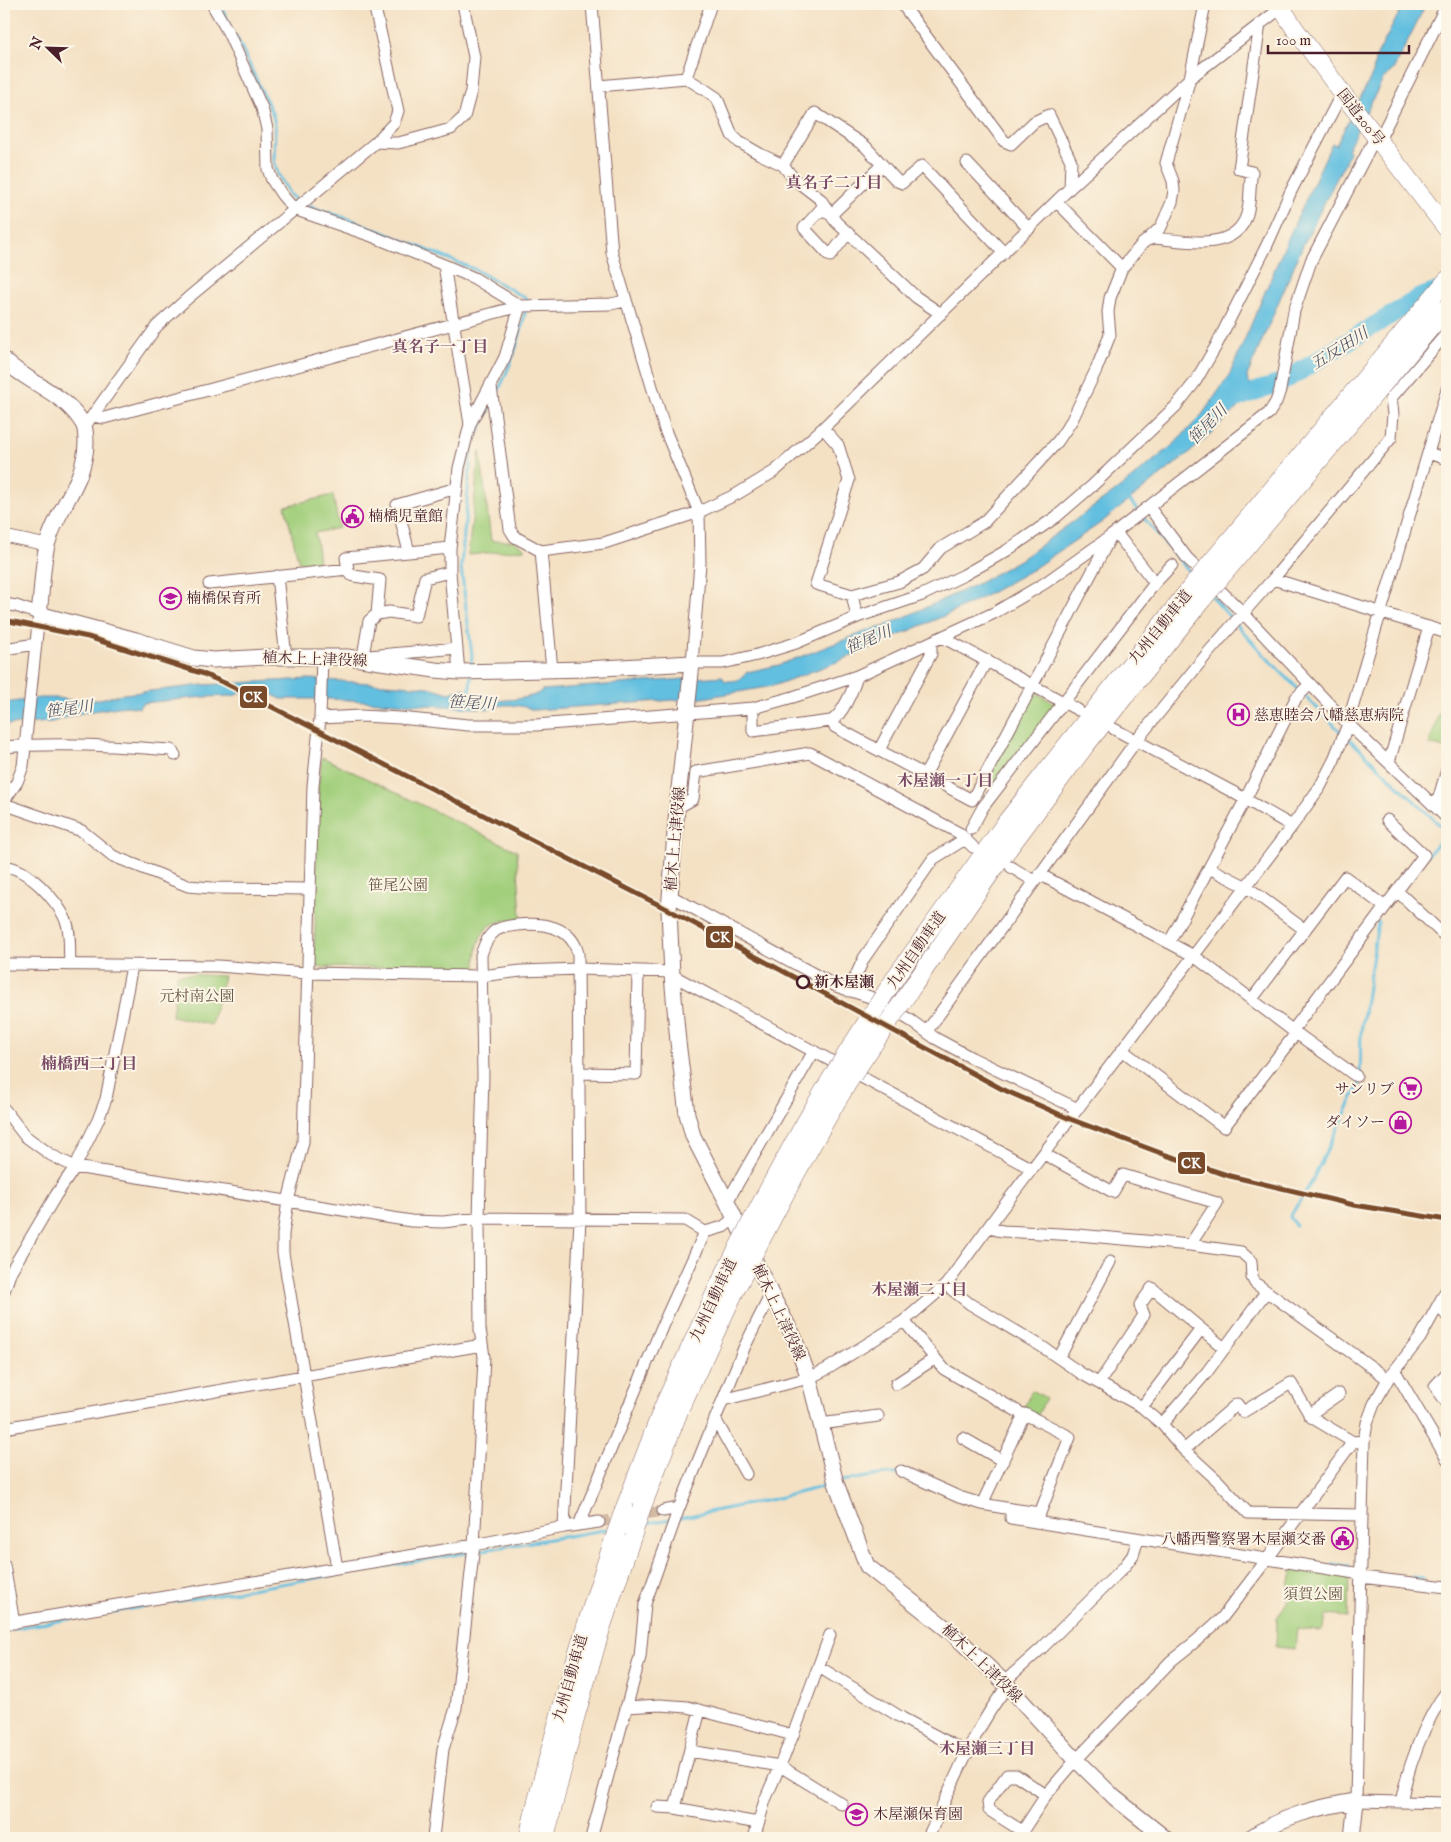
<svg xmlns="http://www.w3.org/2000/svg" width="1451" height="1842" font-family="'IM FELL English','Noto Serif JP',serif">
	<style>
		.green { fill: #a2cf7c; stroke: #767754 }
		.water { fill: #62bfe0; stroke: #566f86 }
		.lines { fill: none; stroke-linecap: round; stroke-linejoin: round }
		.stream { stroke: #62bfe0; stroke-width: 3 }
		.river { stroke: #62bfe0; stroke-width: 18 }
		.minor-tunnel { stroke: #d2baa5; stroke-width: 11; stroke-dasharray: 11 5.5; stroke-linecap: butt }
		.minor-casing { stroke: #866361; stroke-width: 13 }
		.major-casing { stroke: #866361; stroke-width: 17 }
		.highway-casing { stroke: #866361; stroke-width: 19 }
		.minor { stroke: #fff; stroke-width: 11 }
		.major { stroke: #fff; stroke-width: 15 }
		.highway { stroke: #fff; stroke-width: 18 }
		.highway-bridge-casing { stroke: #866361; stroke-width: 19; stroke-linecap: butt }
		.highway-bridge { stroke: #fff; stroke-width: 18 }
		.rail-1-casing { stroke: #fcf5e5; stroke-width: 9 }
		.rail-1 { stroke: #7a4b2a; stroke-width: 5 }
		.stop-dot { fill: #fcf5e5; stroke: #4a1f2b; stroke-width: 2.5 }
		.labels { text-anchor: middle; stroke-width: 4; stroke-linejoin: round; paint-order: stroke }
		.street-label { font-size: 15px; fill: #4a1f2b; stroke: #fcf5e5 }
		.poi-label { font-size: 15px; fill: #4a1f2b; stroke: #fcf5e5; text-anchor: start }
		.park-label { font-size: 15px; fill: #645443; stroke: #fcf5e5 }
		.stop-label { font-size: 15px; font-weight: bold; fill: #4a1f2b; stroke: #fcf5e5; text-anchor: start }
		.neighbourhood-label { font-size: 16px; font-weight: bold; fill: #7a4b66; stroke: #fcf5e5 }
		.water-label { font-size: 16px; font-style: italic; fill: #52576a; stroke: #fcf5e5 }
		.line-badge { stroke: #fcf5e5; stroke-width: 2 }
		.badge-label { font-size: 14px; text-anchor: middle; font-weight: bold; fill: #fff }
	</style>
	<rect width="100%" height="100%" fill="#fcf5e5"/>
	<filter id="ink" filterUnits="userSpaceOnUse"><feTurbulence type="fractalNoise" baseFrequency=".02" numOctaves="2"/><feDisplacementMap in="SourceGraphic" scale="10" xChannelSelector="R" yChannelSelector="G"/><feConvolveMatrix kernelMatrix="1 2 1 2 8 2 1 2 1" color-interpolation-filters="sRGB"/></filter>
	<filter id="wash" filterUnits="userSpaceOnUse"><feTurbulence type="fractalNoise" baseFrequency=".0096" numOctaves="4" result="noise"/><feDisplacementMap in="SourceGraphic" scale="20" xChannelSelector="R" yChannelSelector="G"/><feGaussianBlur stdDeviation="1.12" result="paint"/><feColorMatrix in="noise" values="0 0 0 0 0 0 0 0 0 0 0 0 0 0 0 0 0 1.4 0 .05"/><feComposite in="paint" operator="in"/></filter>
	<g filter="url(#wash)">
		<rect width="100%" height="100%" fill="#f4e1c4"/>
		<path class="green" d="M 480,450 L 491,541 L 514,541 L 526,549 L 468,555 Z
			M 333,495 L 339,528 L 315,533 L 319,561 L 299,563 L 285,506 Z
			M 1034,692 L 1058,705 L 994,786 L 986,781 Z
			M 1439,713 L 1447,716 L 1447,749 L 1429,744 Z
			M 322,757 L 517,851 L 521,919 C 513,920 504,920 496,923 C 477,930 476,952 476,969 L 314,967 L 318,787 Z
			M 177,974 L 224,976 L 211,1025 L 172,1016 Z
			M 1032,1390 L 1046,1398 L 1037,1417 L 1023,1410 Z
			M 1294,1566 L 1349,1574 L 1348,1617 L 1326,1615 L 1324,1628 L 1320,1631 L 1297,1629 L 1295,1649 L 1276,1647 L 1277,1619 L 1288,1600 L 1290,1581 Z"/>
		<path class="water" d="M 1404,4 L 1426,4 L 1393,70 L 1383,79 L 1347,150 L 1350,152 L 1303,245 L 1247,376 L 1248,382 L 1254,385 L 1245,401 L 1194,449 L 1102,522 L 1033,569 L 983,597 L 953,612 L 842,660 L 773,686 L 703,698 L 534,710 C 522,705 501,702 489,709 L 334,699 L 281,699 L 260,689 L 245,691 L 233,696 L 204,697 L 142,703 L 139,708 L 128,706 L 118,707 L 81,713 L 52,722 L 4,725 L 4,703 L 40,698 L 57,698 L 85,702 L 124,694 L 203,685 L 309,679 L 429,687 L 449,693 L 465,688 L 472,702 C 486,701 535,701 542,690 L 722,676 L 725,681 C 735,681 741,681 747,672 L 779,665 L 870,630 L 883,627 L 979,583 L 1021,559 L 1117,490 L 1173,445 L 1201,416 L 1229,376 L 1289,236 L 1332,143 L 1336,145 L 1373,73 L 1375,59 Z"/>
		<g class="lines">
			<path class="stream" d="M 220,4 L 229,23
				M 236,36 L 273,115 L 275,125 L 274,160 L 278,174 L 290,195 L 300,202
				M 305,205 L 355,221 L 476,270 L 527,299 C 523,334 511,365 496,396
				M 1128,498 L 1138,511
				M 1142,516 L 1193,576
				M 1212,597 L 1264,655 L 1341,732
				M 471,667 L 472,655 L 461,567 L 472,445 L 490,408
				M 467,699 L 470,690 L 471,675
				M 1346,736 L 1447,832
				M 1428,855 L 1447,833
				M 1296,1225 L 1290,1217 L 1311,1183 L 1360,1083 L 1361,1032 L 1378,922
				M 841,1481 L 887,1474 L 899,1474
				M 678,1518 L 774,1499 L 833,1484
				M 643,1524 L 671,1519
				M 1332,1564 L 1349,1566
				M 1412,1577 L 1422,1578
				M 4,1630 L 610,1529"/>
			<path class="river" d="M 1228,402 L 1262,389 L 1281,383 L 1420,297 L 1444,289"/>
		</g>
	</g>
	<g filter="url(#ink)">
		<g class="lines">
			<path class="minor-tunnel" d="M 599,1522 L 663,1511"/>
			<defs>
				<path id="minor" d="M 212,4 L 228,32 L 262,108 L 267,129 L 268,169 L 272,180 L 282,195 L 294,209 L 369,235 L 444,265 L 474,278 L 520,306 L 505,357 L 470,424 L 459,468 L 450,548 L 450,572 L 459,672
					M 592,4 L 612,253 L 665,430 L 699,512 L 700,563 L 692,663 L 723,663 L 757,655 L 796,643 L 860,616 L 922,595 L 964,575 L 1006,551 L 1056,517 L 1092,486 L 1176,406 L 1195,382 L 1216,346 L 1267,245 L 1291,191 L 1342,93
					M 902,4 L 1004,141 L 1011,144 L 1034,122 L 1049,115 L 1071,161 L 1070,188
					M 686,78 L 711,4
					M 599,86 L 686,78 L 704,89 L 717,98 L 732,135 L 739,142 L 760,154 L 783,165 L 794,179 L 820,199 L 836,222 L 848,233 L 916,297 L 941,314
					M 1379,140 L 1447,4
					M 376,142 L 398,143 L 418,138 L 451,129 L 464,117 L 471,91 L 474,57 L 463,4
					M 967,163 L 1029,229
					M 783,165 L 815,113 L 865,146 L 897,181 L 902,183 L 922,166 L 1004,253
					M 1057,202 L 1122,268
					M 848,233 L 830,256 L 804,228 L 821,209 L 831,215 L 882,165
					M 1147,240 L 1161,227 L 1172,202 L 1174,191 L 1173,181 L 1166,163 L 1190,78 L 1205,4
					M 444,265 L 470,424
					M 491,387 L 510,529 L 515,537 L 541,551 L 604,543 L 699,512 L 737,494 L 775,471 L 823,428 L 1070,188 L 1190,78 L 1281,8
					M 93,416 L 104,418 L 520,306 L 611,304 L 625,301
					M 85,426 L 157,326 L 189,297 L 376,142 L 394,123 L 398,111 L 374,4
					M 823,428 L 838,445 L 849,480 L 816,584 L 852,595 L 899,582 L 923,569 L 941,548 L 984,522 L 1058,441 L 1072,420 L 1096,370 L 1110,335 L 1108,312 L 1110,298 L 1122,268 L 1142,244 L 1147,240 L 1155,238 C 1184,241 1236,253 1247,214 C 1251,200 1249,186 1252,172 L 1239,169 L 1260,24
					M 1428,453 L 1447,459
					M 1149,507 L 1187,558 L 1243,613 L 1347,723 L 1447,818
					M 4,536 L 47,545
					M 541,551 L 552,670
					M 409,552 L 397,505 L 457,488
					M 348,569 L 350,574 L 354,576 L 380,580 L 377,614 L 369,621 L 363,656
					M 277,576 L 286,657
					M 1273,579 L 1447,633
					M 1155,583 L 1172,565
					M 209,584 L 348,569 L 346,558 L 450,548
					M 852,595 L 857,617
					M 4,604 L 16,606 L 39,614 L 23,766 L 17,782 L 4,801
					M 377,614 L 389,612 L 416,616 L 425,578 L 450,572
					M 942,637 L 1078,710
					M 4,649 L 36,644
					M 369,656 L 457,648
					M 322,657 L 320,718 L 313,786 L 303,1142 L 288,1201 L 283,1234 L 283,1253 L 337,1568
					M 857,676 C 854,688 842,716 831,721 L 835,727 L 972,800 L 1110,538
					M 753,708 L 753,731 L 831,721
					M 320,718 L 361,716 L 400,718 L 468,725 L 536,725 L 753,708 L 793,697 L 857,676 L 994,613 L 1045,583 L 1111,536 L 1269,413 L 1276,402 L 1280,390 L 1294,311 L 1311,261 L 1376,136
					M 1114,729 L 1231,791 L 1292,826
					M 4,747 C 59,742 116,746 171,750 L 175,755
					M 879,750 L 931,654 L 931,642
					M 1389,762 L 1429,627
					M 925,775 L 987,660
					M 4,804 L 82,831 L 113,856 L 188,886 L 212,888 L 309,889
					M 1436,807 L 1447,770
					M 677,808 L 693,799 L 696,772 L 810,753 L 959,833 L 973,847
					M 1387,820 L 1424,855 L 1397,891
					M 971,829 L 983,807 L 1155,583 L 1116,533
					M 4,867 C 25,865 59,902 66,921 C 71,931 69,953 70,965
					M 1011,867 L 1034,881
					M 1209,868 L 1247,887 L 1305,930
					M 1039,874 L 1194,956 L 1296,1033 L 1224,1127 L 1122,1050
					M 669,895 L 836,986 L 870,997 L 910,1020 L 935,1038 L 972,1058 L 1078,1109
					M 1169,943 L 1245,800 L 1296,698 L 1310,684
					M 4,964 L 218,966 L 306,973 L 481,976 L 521,971 L 579,969 L 672,972
					M 672,975 L 1032,1169
					M 849,991 L 864,958 L 933,859 L 965,839
					M 1252,999 L 1345,877 L 1385,907
					M 1293,1030 L 1397,891 L 1447,938
					M 927,1031 L 1136,741 L 1207,654 L 1273,579 L 1391,438 L 1393,414 L 1391,398 L 1447,333
					M 1296,1033 L 1356,1076
					M 580,1073 L 636,1074 L 638,971
					M 4,1109 L 25,1136 L 51,1155 L 75,1167 L 411,1221 L 443,1222 L 479,1218 L 685,1220 L 705,1232 L 723,1227 L 735,1218
					M 1044,1154 L 1113,1192 L 1123,1175 L 1217,1203 L 1190,1245
					M 727,1202 L 814,1051
					M 990,1226 L 997,1230 L 1003,1231 L 1078,1235 L 1190,1245 L 1241,1252 L 1251,1261 L 1252,1277 L 1255,1283 L 1388,1379
					M 946,1285 L 970,1304 L 1041,1346 L 1082,1374 L 1142,1407 L 1162,1424 L 1184,1450 L 1218,1481 L 1248,1513 L 1362,1515
					M 1447,1289 L 1420,1338 L 1388,1379 L 1374,1404 L 1367,1423 L 1364,1441 L 1362,1515 L 1356,1801 L 1447,1803
					M 4,1291 L 11,1271 L 56,1195 L 75,1167 L 98,1120 L 106,1099 L 132,966
					M 1439,1306 L 1447,1316
					M 904,1321 L 944,1369 L 1024,1415 L 982,1504 L 1011,1509 L 1011,1518 L 1361,1574
					M 1059,1358 L 1110,1262
					M 1395,1371 L 1447,1459
					M 1447,1373 L 1435,1386 L 1447,1403
					M 1099,1383 L 1144,1315 L 1140,1305 L 1152,1288 L 1224,1348
					M 896,1384 L 934,1359
					M 723,1400 L 809,1378 L 827,1369 L 904,1321 L 946,1285 L 1000,1211 L 1292,826 L 1320,787 L 1333,762 L 1346,729 L 1447,389
					M 1142,1407 L 1201,1329
					M 1309,1415 L 1339,1394
					M 715,1419 L 746,1474
					M 821,1424 L 878,1416
					M 1162,1424 L 1207,1372 L 1266,1292
					M 4,1428 L 482,1345
					M 963,1438 L 1003,1461
					M 1184,1450 L 1237,1404 L 1243,1412 L 1291,1383 L 1311,1417 L 1353,1442
					M 901,1471 L 959,1497 L 982,1504
					M 1011,1509 L 1040,1513 L 1070,1437 L 1025,1414 L 1024,1415
					M 663,1511 L 679,1508
					M 579,1525 L 664,1322 L 705,1232
					M 4,1565 L 14,1623
					M 1361,1577 L 1447,1587
					M 4,1624 L 474,1545 L 564,1527 L 599,1522
					M 819,1667 L 902,1718 L 968,1753
					M 1004,1682 L 1042,1648 L 1124,1567 L 1133,1555 L 1138,1539
					M 626,1707 L 660,1705 L 688,1707 L 793,1735
					M 700,1710 L 675,1808 L 758,1823
					M 690,1751 L 780,1766 L 842,1804
					M 1401,1802 C 1408,1767 1425,1719 1447,1691
					M 657,1807 L 675,1808
					M 1022,1831 L 989,1810 L 988,1802 L 1007,1775 L 1016,1775 L 1046,1795
					M 929,1835 C 951,1789 975,1725 1008,1686
					M 433,1838 L 443,1749 L 456,1708 L 474,1545 L 481,1421 L 484,1357 L 480,1329 L 479,1218 L 483,1076 L 481,955 C 484,946 487,937 495,931 C 500,927 510,926 517,925 C 542,922 572,926 578,954 L 580,1219 L 564,1527
					M 591,1838 L 640,1657 L 645,1604 L 679,1508 L 744,1348 L 771,1294
					M 754,1838 L 765,1800 L 793,1735 L 830,1635
					M 1018,1838 L 1046,1795 L 1076,1760 L 1171,1661 L 1196,1641 L 1222,1618 L 1268,1558 L 1349,1447 L 1353,1442 L 1364,1441"/>
				<path id="major" d="M 4,360 C 29,384 65,393 83,424 C 86,429 86,437 86,443 C 85,484 57,507 47,545 C 42,566 42,592 39,614 L 136,640 L 194,658 L 213,660 L 265,657 L 347,657 L 435,670 L 459,672 L 585,669 L 692,663 L 677,808 L 669,910 L 672,975 L 678,1042 L 687,1114 L 693,1136 L 727,1202 L 771,1294 L 793,1335 L 809,1378 L 836,1483 L 867,1566 L 952,1633 L 1008,1686 L 1076,1760 L 1115,1798 L 1165,1838
					M 1250,1838 C 1282,1816 1318,1807 1356,1801 L 1352,1838"/>
				<path id="highway" d="M 1279,4 L 1295,29 L 1342,93 L 1447,229
					M 1214,559 L 1447,280
					M 1227,570 L 1447,308
					M 897,975 L 1007,821 L 1189,590
					M 913,986 L 994,868 L 1085,746 L 1201,601
					M 642,1507 L 679,1411 L 733,1295
					M 624,1510 L 664,1405 L 718,1287
					M 528,1838 C 552,1735 582,1634 616,1533
					M 545,1838 L 576,1715 L 601,1629 L 634,1531"/>
			</defs>
			<use href="#minor" class="minor-casing"/>
			<use href="#major" class="major-casing"/>
			<use href="#highway" class="highway-casing"/>
			<use href="#minor" class="minor"/>
			<use href="#major" class="major"/>
			<use href="#highway" class="highway"/>
			<defs>
				<path id="highway-bridge" d="M 1189,590 L 1214,559
					M 1201,601 L 1227,570
					M 718,1287 C 754,1215 792,1143 834,1074 C 854,1041 876,1008 897,975
					M 733,1295 C 769,1223 806,1152 847,1084 C 868,1051 891,1019 913,986
					M 634,1531 L 642,1507
					M 616,1533 L 624,1510"/>
			</defs>
			<use href="#highway-bridge" class="highway-bridge-casing"/>
			<use href="#highway-bridge" class="highway-bridge"/>
			<defs>
				<path id="rail-1" d="M 4,620 L 88,637 L 201,673 L 227,684 L 669,910 L 1002,1089 L 1070,1119 L 1166,1155 L 1230,1176 L 1354,1205 L 1447,1220"/>
			</defs>
			<use href="#rail-1" class="rail-1-casing"/>
			<use href="#rail-1" class="rail-1"/>
		</g>
	</g>
	<defs>
		<symbol id="civic-ring" viewBox="-11 -11 22 22"><circle r="9.5" fill="#fcf5e5" stroke="#b5179e" stroke-width="1.5"/><path d="M-.6-6.5H3V-4.5H.6V-3L4-1V1h2V6H-6V1h2V-1L-.6-3ZM-1.2 2.5V6h2.4V2.5Z" fill="#b5179e"/></symbol>
		<symbol id="school-ring" viewBox="-11 -11 22 22"><circle r="9.5" fill="#fcf5e5" stroke="#b5179e" stroke-width="1.5"/><path d="M0-5L7-2L0 1L-7-2ZM-4 1L0 2.5L4 1V4Q0 6-4 4Z" fill="#b5179e"/></symbol>
		<symbol id="hospital-ring" viewBox="-11 -11 22 22"><circle r="9.5" fill="#fcf5e5" stroke="#b5179e" stroke-width="1.5"/><path d="M-5-5h3v3.5h4V-5h3V5h-3V1.5h-4V5h-3Z" fill="#b5179e"/></symbol>
		<symbol id="supermarket-ring" viewBox="-11 -11 22 22"><circle r="9.5" fill="#fcf5e5" stroke="#b5179e" stroke-width="1.5"/><path d="M-6-5.5h2.5l.6 2H6L4.5 2H-2.5L-4.4-4H-6ZM-1.5 3.2a1.3 1.3 0 1 0 .1 0ZM3 3.2a1.3 1.3 0 1 0 .1 0Z" fill="#b5179e"/></symbol>
		<symbol id="shop-ring" viewBox="-11 -11 22 22"><circle r="9.5" fill="#fcf5e5" stroke="#b5179e" stroke-width="1.5"/><path d="M-5-2.5h2.3a2.7 3.5 0 0 1 5.4 0H5L5.5 6h-11ZM-1.5-2.5h3a1.5 2.3 0 0 0-3 0Z" fill="#b5179e"/></symbol>
	</defs>
	<g fill-rule="evenodd">
		<use href="#civic-ring" x="340" y="504" width="25" height="25"/>
		<use href="#school-ring" x="158" y="586" width="25" height="25"/>
		<use href="#hospital-ring" x="1226" y="702" width="25" height="25"/>
		<use href="#supermarket-ring" x="1398" y="1076" width="25" height="25"/>
		<use href="#shop-ring" x="1388" y="1110" width="25" height="25"/>
		<use href="#civic-ring" x="1330" y="1526" width="25" height="25"/>
		<use href="#school-ring" x="844" y="1802" width="25" height="25"/>
	</g>
	<circle class="stop-dot" cx="803" cy="982" r="6"/>
	<g class="labels">
		<g class="street-label">
			<text transform="translate(1361 117) rotate(52)" y="5">国道200号</text>
			<text transform="translate(1160 627) rotate(-51)" y="5">九州自動車道</text>
			<text transform="translate(315 659) rotate(2)" y="5">植木上上津役線</text>
			<text transform="translate(675 839) rotate(-85)" y="5">植木上上津役線</text>
			<text transform="translate(916 950) rotate(-55)" y="5">九州自動車道</text>
			<text transform="translate(713 1300) rotate(-65)" y="5">九州自動車道</text>
			<text transform="translate(779 1312) rotate(65)" y="5">植木上上津役線</text>
			<text transform="translate(982 1663) rotate(44)" y="5">植木上上津役線</text>
			<text transform="translate(570 1678) rotate(-74)" y="5">九州自動車道</text>
		</g>
		<g class="poi-label">
			<text x="368" y="521">楠橋児童館</text>
			<text x="186" y="603">楠橋保育所</text>
			<text x="1254" y="720">慈恵睦会八幡慈恵病院</text>
			<text x="1394" y="1094" text-anchor="end">サンリブ</text>
			<text x="1385" y="1127" text-anchor="end">ダイソー</text>
			<text x="1326" y="1544" text-anchor="end">八幡西警察署木屋瀬交番</text>
			<text x="873" y="1819">木屋瀬保育園</text>
		</g>
		<g class="park-label">
			<text x="398" y="890">笹尾公園</text>
			<text x="197" y="1001">元村南公園</text>
			<text x="1313" y="1599">須賀公園</text>
		</g>
		<g class="stop-label">
			<text x="814" y="987">新木屋瀬</text>
		</g>
		<g class="neighbourhood-label">
			<text x="834" y="188">真名子二丁目</text>
			<text x="440" y="352">真名子一丁目</text>
			<text x="945" y="786">木屋瀬一丁目</text>
			<text x="89" y="1069">楠橋西二丁目</text>
			<text x="919" y="1295">木屋瀬二丁目</text>
			<text x="987" y="1754">木屋瀬三丁目</text>
		</g>
		<g class="water-label">
			<text transform="translate(1339 348) rotate(-32)" y="6">五反田川</text>
			<text transform="translate(1207 424) rotate(-46)" y="6">笹尾川</text>
			<text transform="translate(868 639) rotate(-23)" y="6">笹尾川</text>
			<text transform="translate(472 702) rotate(3)" y="6">笹尾川</text>
			<text transform="translate(69 708) rotate(-7)" y="6">笹尾川</text>
		</g>
	</g>
	<g class="line-badge">
		<rect x="239" y="685" width="29" height="24" rx="5" fill="#7a4b2a"/>
		<rect x="705" y="925" width="29" height="24" rx="5" fill="#7a4b2a"/>
		<rect x="1177" y="1151" width="29" height="24" rx="5" fill="#7a4b2a"/>
	</g>
	<g class="badge-label">
		<text x="253" y="702">CK</text>
		<text x="720" y="942">CK</text>
		<text x="1191" y="1168">CK</text>
	</g>
	<rect width="1451" height="1842" fill="none" stroke="#fcf5e5" stroke-width="20"/>
	<g transform="translate(48 48) rotate(293)" stroke="#fcf5e5" stroke-width="4" paint-order="stroke">
	<path d="M0-4L9 19L0 12L-9 19Z" fill="#4a1f2b"/>
	<text y="-8" font-size="14" font-weight="bold" text-anchor="middle" fill="#4a1f2b">N</text>
	</g>
	<path d="M1268 45v8h141v-8" fill="none" stroke="#4a1f2b" stroke-width="2.5"/>
	<text x="1276" y="45" font-size="15" fill="#4a1f2b" stroke="#fcf5e5" stroke-width="4" paint-order="stroke">100 m</text>
</svg>
